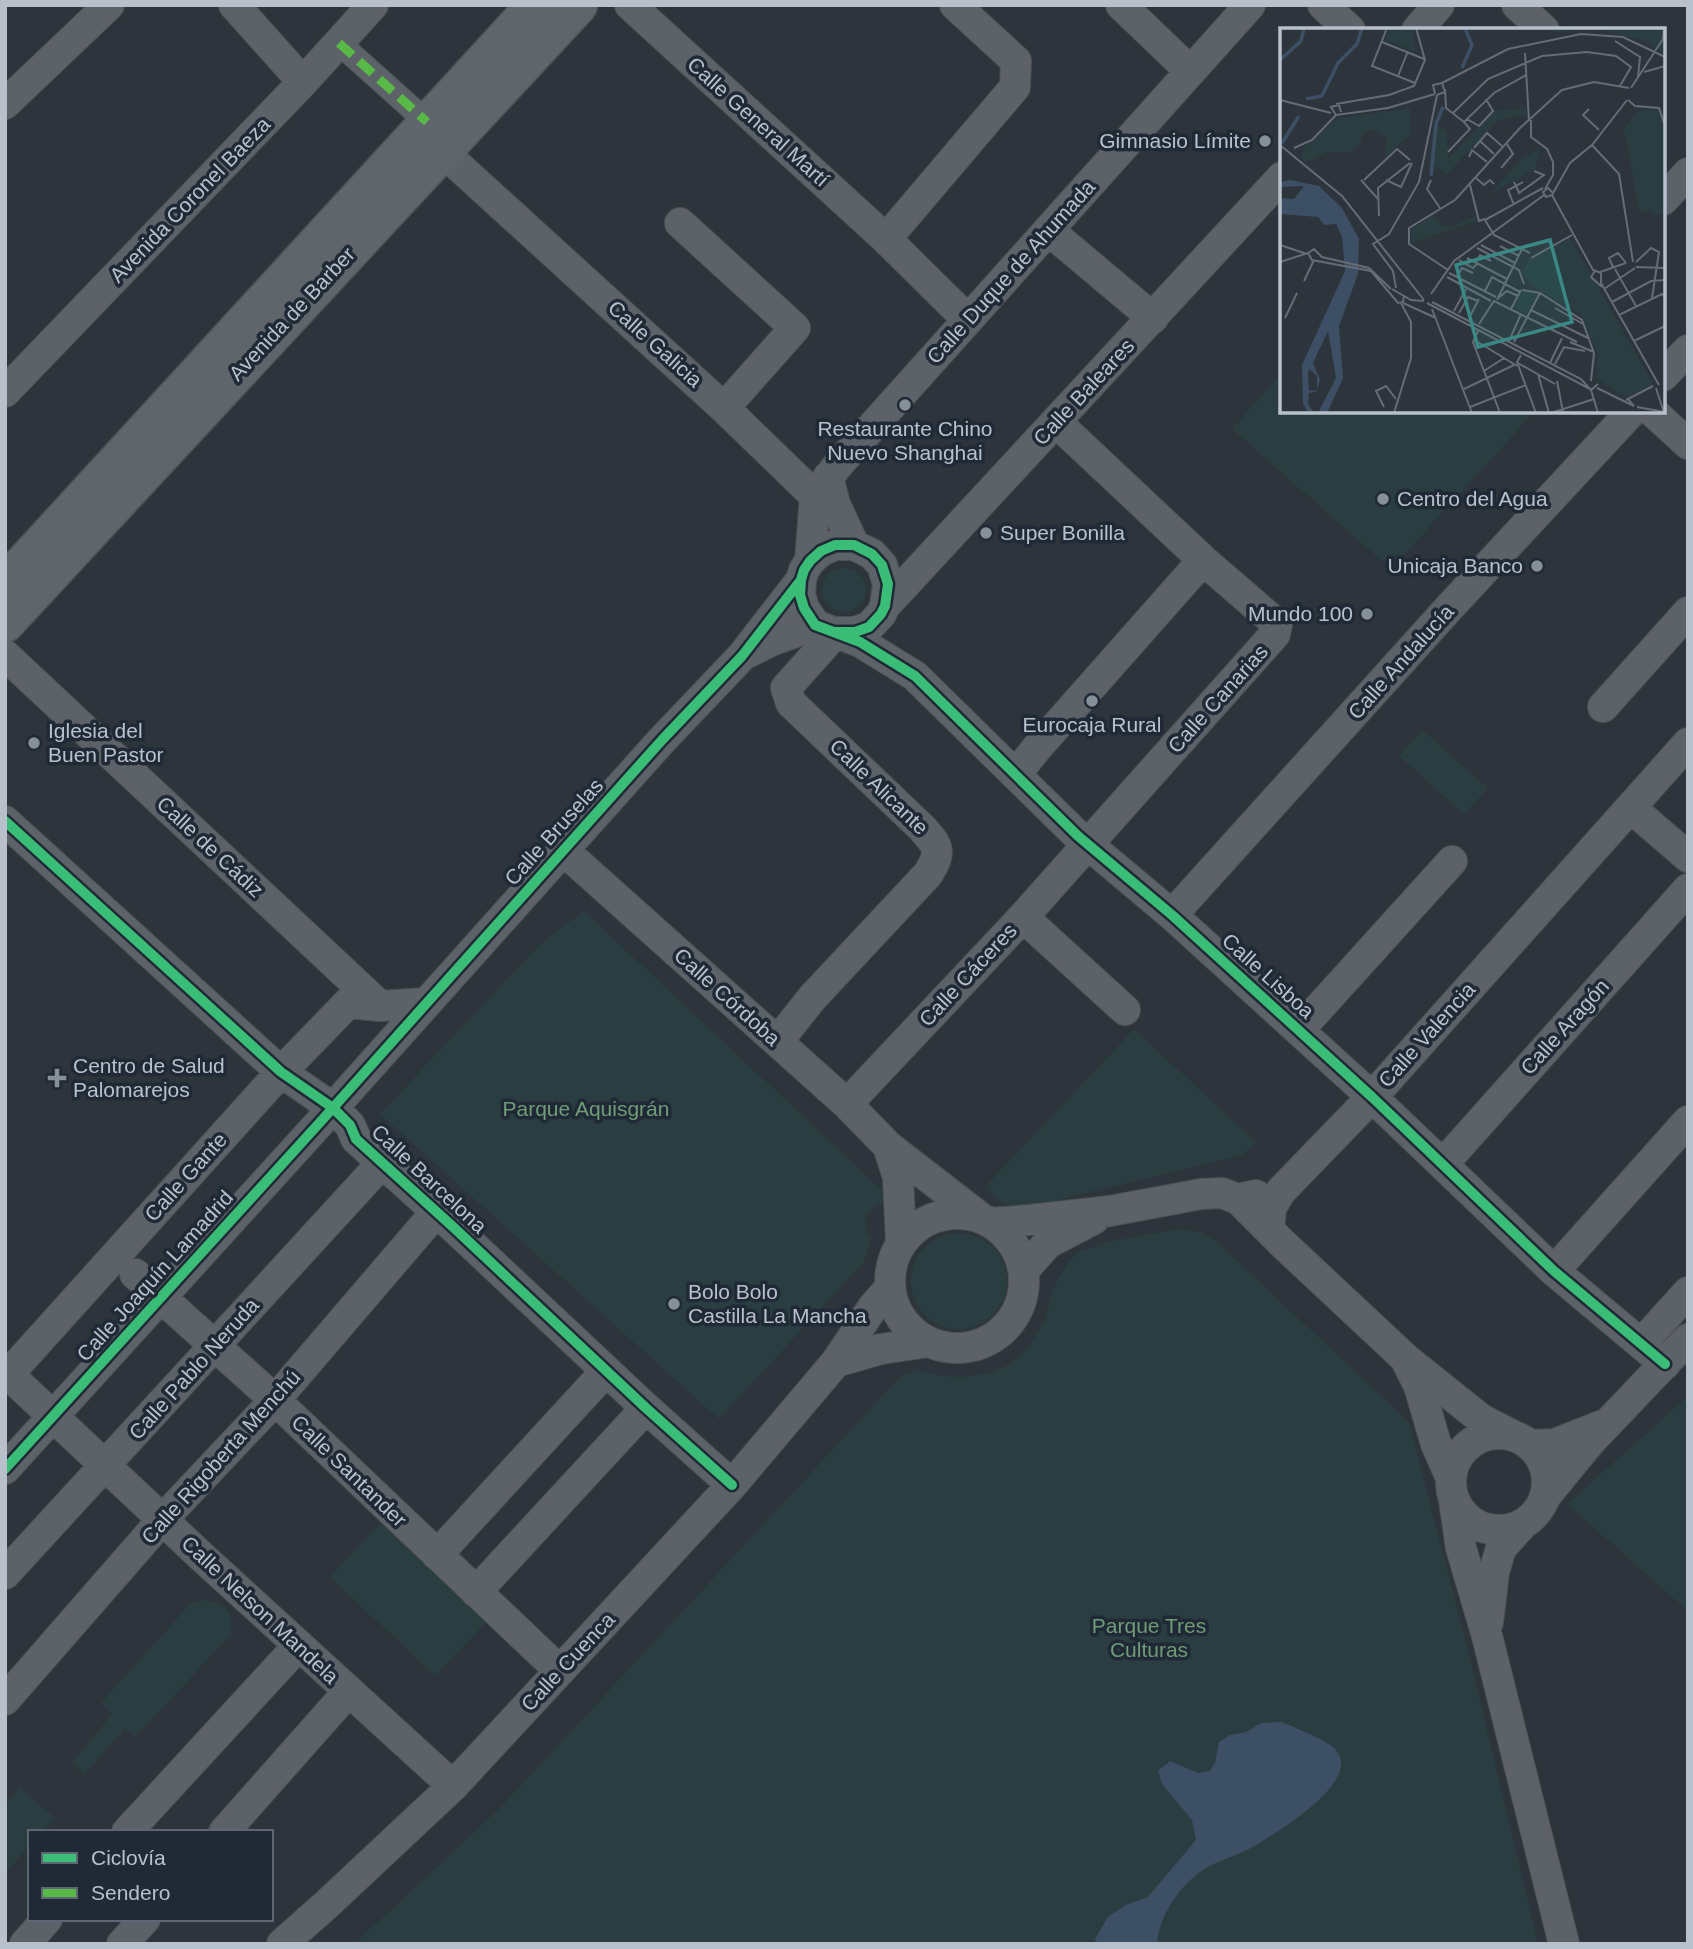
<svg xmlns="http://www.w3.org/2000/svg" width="1693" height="1949" font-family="Helvetica,sans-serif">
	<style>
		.green { fill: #2a3e41 }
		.water { fill: #3c4f65 }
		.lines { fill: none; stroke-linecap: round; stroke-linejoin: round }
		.pedestrian-casing { stroke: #4b5055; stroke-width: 25 }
		.minor-casing { stroke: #4b5055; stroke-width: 32 }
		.primary-casing { stroke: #4b5058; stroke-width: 41 }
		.pedestrian { stroke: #5d6268; stroke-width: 23 }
		.minor { stroke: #5d6268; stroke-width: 30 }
		.primary { stroke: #5f656a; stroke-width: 38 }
		.quiet { stroke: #58b947; stroke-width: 9; stroke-dasharray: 18 9; stroke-linecap: butt }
		.cycleway-casing { stroke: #202a36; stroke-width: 15 }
		.cycleway { stroke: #3abd76; stroke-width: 10 }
		.poi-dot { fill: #878f99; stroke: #202a36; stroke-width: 2.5 }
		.labels { text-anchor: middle; stroke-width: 7; stroke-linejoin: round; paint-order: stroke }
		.street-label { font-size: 21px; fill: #b8c0cb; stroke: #202a36 }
		.poi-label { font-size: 21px; fill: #b8c0cb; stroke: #202a36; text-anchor: start }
		.park-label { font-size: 21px; fill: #6f9b77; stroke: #202a36 }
		.inset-river { fill: none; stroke: #3c4f65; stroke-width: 3.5 }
		.inset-road { fill: none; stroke: #656c75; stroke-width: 2 }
		.view { fill: #398885; fill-opacity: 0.15; stroke: #398885; stroke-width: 3.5 }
		.inset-edge { fill: none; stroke: #b8c0cb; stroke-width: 3.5 }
	</style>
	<rect width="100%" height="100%" fill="#2d343b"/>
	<path class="green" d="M 1282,373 L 1282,411 L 1535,411 L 1391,569 L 1232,429 Z
		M822 590a22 22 0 1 1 44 0a22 22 0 1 1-44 0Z
		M 1422,730 L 1488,788 L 1464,814 L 1399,756 Z
		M 584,911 L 886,1194 L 885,1201 L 873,1207 L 865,1218 L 867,1233 L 871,1239 L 864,1262 L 719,1419 L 380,1114 L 541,943 Z
		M 1134,1029 L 1256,1142 L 1244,1154 L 1232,1158 L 1093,1191 L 1031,1208 L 1011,1207 L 998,1199 L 985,1187 Z
		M 1179,1229 L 1202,1232 L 1216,1241 L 1409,1422 L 1469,1655 L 1538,1944 L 354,1944 L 498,1810 L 900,1377 L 918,1370 L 939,1376 L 963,1377 L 992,1373 L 1010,1364 L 1027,1349 L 1046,1319 L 1051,1294 L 1059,1277 L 1068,1263 L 1079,1252 L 1111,1241 Z
		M911 1281a48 48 0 1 1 96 0a48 48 0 1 1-96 0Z
		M 1688,1396 L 1688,1611 L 1567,1504 Z
		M 384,1519 L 489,1619 L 435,1676 L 330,1577 Z
		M 201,1600 C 226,1602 235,1611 230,1636 L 135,1737 L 125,1728 L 85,1774 L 72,1763 L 112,1714 L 101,1703 L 190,1604 Z
		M 20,1788 L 55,1818 L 42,1832 L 30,1832 L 30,1845 L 5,1873 L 5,1805 Z"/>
	<path class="water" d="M 1282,1722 C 1295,1728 1325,1739 1335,1749 C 1366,1781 1271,1836 1249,1849 C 1232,1858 1211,1862 1196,1875 C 1176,1891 1159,1918 1157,1944 L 1097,1944 L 1095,1939 L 1108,1917 L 1126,1905 L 1148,1897 L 1196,1840 L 1192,1820 L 1162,1784 L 1158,1771 L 1170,1761 L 1198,1773 L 1210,1771 L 1215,1763 L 1219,1742 L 1230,1735 L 1246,1732 L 1262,1723 Z"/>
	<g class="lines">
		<defs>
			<path id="pedestrian" d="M 339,43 L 427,122"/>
			<path id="minor" d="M 234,5 L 303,82
				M 630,5 L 886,239 L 967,319
				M 1121,5 L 1190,71
				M 1323,5 L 1350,30
				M 1517,5 L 1544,30
				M 1417,30 L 1439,5
				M 5,104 L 109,5
				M 443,152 L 724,408 L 815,496 L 810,561
				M 1663,200 L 1688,173
				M 680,223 L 795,328 L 724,408
				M 1048,230 L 1153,318
				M 886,239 L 1015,87 L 1016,61 L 955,5
				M 1663,376 L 1688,350
				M 5,392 L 303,82 L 373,5
				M 1652,411 L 1688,444
				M 828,477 L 835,504 L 854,545
				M 815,496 L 837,466 L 1250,5
				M 885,606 L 1282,177
				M 836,632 L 855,632 L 869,627 L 881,614 L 885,606 L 888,584 L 882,565 L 872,554 L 854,545 L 835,545 L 821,551 L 810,561 L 804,570 L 801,580 L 800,595 L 804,608 L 815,625 L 860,642 L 915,676 L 1078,836 L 1172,915 L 1372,1097 L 1554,1271 L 1665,1364
				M 745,654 L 771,641 L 815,625
				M 5,655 L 380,1006
				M 1603,707 L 1688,612
				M 1016,774 L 1036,749 L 1203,560
				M 1631,808 L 1688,857
				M 5,821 L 281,1072 L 333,1108 L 350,1125 L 356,1139 L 451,1225 L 646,1408 L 732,1485
				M 563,850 L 847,1104 L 888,1146 L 981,1218
				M 1172,915 L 1448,609 L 1632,411
				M 1023,917 L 1125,1010
				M 1299,1030 L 1452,861
				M 778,1041 L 812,998 L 928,874 C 942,851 939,847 922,828 L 791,703 L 786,688 L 836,632
				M 847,1104 L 1023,917 L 1275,634 L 1277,624 L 1203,560 L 1056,422
				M 888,1146 L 898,1177 L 901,1241
				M 1443,1164 L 1688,889
				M 1238,1199 L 1283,1244 L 1406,1359 L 1481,1419 L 1516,1437
				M890 1281a67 67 0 1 1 134 0a67 67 0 1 1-134 0Z
				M 991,1223 L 1030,1220 L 1110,1211 L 1201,1194 L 1222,1193 L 1238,1199 L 1256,1195
				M 1269,1230 L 1271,1208 L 1281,1191 L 1372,1097 L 1688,743
				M 1024,1270 L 1048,1243 L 1094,1219
				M 1554,1271 L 1688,1121
				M 135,1274 L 275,1400 L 560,1671
				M 1641,1344 L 1688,1292
				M 836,1362 L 881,1349 L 928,1342
				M 1407,1362 L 1419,1386 L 1436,1444 L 1451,1478
				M 8,1374 L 201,1556 L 453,1786
				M 5,1378 L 281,1072 L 348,1003 L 380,1006 L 427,1003
				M1451 1482a48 48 0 1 1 96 0a48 48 0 1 1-96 0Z
				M 1530,1445 L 1555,1444 L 1603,1425
				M 5,1469 L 323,1119 L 662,740 L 742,656 L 801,580
				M 1544,1498 L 1589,1443 L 1688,1339
				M 1454,1500 L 1461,1548 L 1487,1636 L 1564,1944
				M 437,1555 L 606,1371
				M 5,1574 L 382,1163
				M 476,1592 L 646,1408
				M 1488,1622 L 1494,1572 L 1501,1548 L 1523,1524
				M 5,1700 L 163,1519 L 275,1400 L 436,1212
				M 127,1832 L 299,1645
				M 224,1832 L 348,1692
				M 25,1944 L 47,1919
				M 122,1944 L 145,1919
				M 282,1944 L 326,1905 L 453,1786 L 732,1485 L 836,1362 L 873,1307 L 890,1288"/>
			<path id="primary" d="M 5,584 L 536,5
				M 5,623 L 578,5"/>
		</defs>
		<use href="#pedestrian" class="pedestrian-casing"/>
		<use href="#minor" class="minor-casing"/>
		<use href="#primary" class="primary-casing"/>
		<use href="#pedestrian" class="pedestrian"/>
		<use href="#minor" class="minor"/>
		<use href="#primary" class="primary"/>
		<path class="quiet" d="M 339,43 L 427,122"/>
		<defs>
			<path id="cycleway" d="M 836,632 L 855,632 L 869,627 L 881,614 L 885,606 L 888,584 L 882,565 L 872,554 L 854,545 L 835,545 L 821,551 L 810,561 L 804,570 L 801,580 L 800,595 L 804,608 L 815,625 L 860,642 L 915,676 L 1078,836 L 1172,915 L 1372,1097 L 1554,1271 L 1665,1364
				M 5,821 L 281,1072 L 333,1108 L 350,1125 L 356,1139 L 451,1225 L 646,1408 L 732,1485
				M 5,1469 L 323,1119 L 662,740 L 742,656 L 801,580"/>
		</defs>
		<use href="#cycleway" class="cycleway-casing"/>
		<use href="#cycleway" class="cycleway"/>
	</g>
	<g class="poi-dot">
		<circle cx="1265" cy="141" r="7"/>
		<circle cx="905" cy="405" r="7"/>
		<circle cx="1383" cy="499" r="7"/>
		<circle cx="986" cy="533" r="7"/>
		<circle cx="1537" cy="566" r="7"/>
		<circle cx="1367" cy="614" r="7"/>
		<circle cx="1092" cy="701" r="7"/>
		<circle cx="34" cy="743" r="7"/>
		<path d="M53.5 1067.5h7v7h7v7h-7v7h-7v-7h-7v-7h7z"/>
		<circle cx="674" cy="1304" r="7"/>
	</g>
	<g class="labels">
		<g class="street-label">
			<text transform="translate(758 122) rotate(42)" y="7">Calle General Martí</text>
			<text transform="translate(190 200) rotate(-46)" y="7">Avenida Coronel Baeza</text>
			<text transform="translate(1011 272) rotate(-48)" y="7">Calle Duque de Ahumada</text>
			<text transform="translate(292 314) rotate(-47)" y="7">Avenida de Barber</text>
			<text transform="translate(655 344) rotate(42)" y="7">Calle Galicia</text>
			<text transform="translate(1084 392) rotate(-47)" y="7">Calle Baleares</text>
			<text transform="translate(1401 662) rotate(-48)" y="7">Calle Andalucía</text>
			<text transform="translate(1218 699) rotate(-48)" y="7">Calle Canarias</text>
			<text transform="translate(879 787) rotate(44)" y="7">Calle Alicante</text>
			<text transform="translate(554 832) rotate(-48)" y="7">Calle Bruselas</text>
			<text transform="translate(210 847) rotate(43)" y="7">Calle de Cádiz</text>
			<text transform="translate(968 975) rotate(-47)" y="7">Calle Cáceres</text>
			<text transform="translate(1268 976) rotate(42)" y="7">Calle Lisboa</text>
			<text transform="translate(727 997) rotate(42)" y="7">Calle Córdoba</text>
			<text transform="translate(1565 1027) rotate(-48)" y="7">Calle Aragón</text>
			<text transform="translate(1427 1035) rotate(-48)" y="7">Calle Valencia</text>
			<text transform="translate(186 1177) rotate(-48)" y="7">Calle Gante</text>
			<text transform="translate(429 1179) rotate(43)" y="7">Calle Barcelona</text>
			<text transform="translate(155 1276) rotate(-48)" y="7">Calle Joaquín Lamadrid</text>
			<text transform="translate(194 1369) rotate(-48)" y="7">Calle Pablo Neruda</text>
			<text transform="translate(221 1457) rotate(-48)" y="7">Calle Rigoberta Menchú</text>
			<text transform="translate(349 1471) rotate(44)" y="7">Calle Santander</text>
			<text transform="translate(260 1610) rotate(43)" y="7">Calle Nelson Mandela</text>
			<text transform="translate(568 1662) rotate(-47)" y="7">Calle Cuenca</text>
		</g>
		<g class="poi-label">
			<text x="1251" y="148" text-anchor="end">Gimnasio Límite</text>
			<text x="905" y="436" text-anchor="middle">Restaurante Chino<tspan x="905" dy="24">Nuevo Shanghai</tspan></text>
			<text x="1397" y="506">Centro del Agua</text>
			<text x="1000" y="540">Super Bonilla</text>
			<text x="1523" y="573" text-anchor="end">Unicaja Banco</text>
			<text x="1353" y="621" text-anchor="end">Mundo 100</text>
			<text x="1092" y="732" text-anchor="middle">Eurocaja Rural</text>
			<text x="48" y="738">Iglesia del<tspan x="48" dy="24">Buen Pastor</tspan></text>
			<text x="73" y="1073">Centro de Salud<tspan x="73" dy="24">Palomarejos</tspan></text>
			<text x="688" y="1299">Bolo Bolo<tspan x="688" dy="24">Castilla La Mancha</tspan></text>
		</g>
		<g class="park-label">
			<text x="586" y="1116">Parque Aquisgrán</text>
			<text x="1149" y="1633">Parque Tres<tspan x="1149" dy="24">Culturas</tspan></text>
		</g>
	</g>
	<g transform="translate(1280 28)">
		<rect width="385" height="385" fill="#2d343b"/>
		<path d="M 110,0 L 135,2 L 132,3 L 136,24 L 105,12 ZM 385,0 L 385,26 L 365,13 L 317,1 L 273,4 L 272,1 ZM 130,80 L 130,107 L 105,129 L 107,109 L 93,102 L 83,104 L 80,116 L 71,124 L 47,124 L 25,134 L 21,129 L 23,121 L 56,91 ZM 246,80 L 246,87 L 219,92 L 166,147 L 150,133 L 152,106 L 158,98 L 167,103 L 168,131 L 214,83 ZM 365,82 L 379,82 L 385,110 L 385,186 L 373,188 L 372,182 L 359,185 L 346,106 L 341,105 L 356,84 ZM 261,120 L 255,141 L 210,167 L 241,131 ZM 153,187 L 161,197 L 172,198 L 197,187 L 197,193 L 131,215 L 131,201 ZM 290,210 L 371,352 L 372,357 L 346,369 L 317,351 L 317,324 L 300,286 L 253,258 L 242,245 L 248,233 ZM 244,261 L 257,266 L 247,286 L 234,279 Z" fill="#2a3e41"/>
		<path d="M 10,152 L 39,158 L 62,180 L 79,211 L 78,246 L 59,298 L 63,350 L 47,385 L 38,385 L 56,350 L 48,303 L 33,335 L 40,352 L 37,361 L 37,348 L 30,341 L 28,344 L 29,362 L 39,363 L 29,365 L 28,376 L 34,385 L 28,385 L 23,375 L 22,337 L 65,243 L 62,209 L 56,196 L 44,197 L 38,189 L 0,186 L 0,170 L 14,171 L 24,158 L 0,159 L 0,154 Z" fill="#3c4f65"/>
		<path class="inset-river" d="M 0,32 L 21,13 L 24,0M 182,40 L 192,17 L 185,0M 26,71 L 42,68 L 58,35 L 77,16 L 82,0M 2,115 L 19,88M 151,148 L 156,96 L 163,79"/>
		<path class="inset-road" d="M 107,0 L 92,38 L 135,55M 335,13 L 360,29 L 358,49M 102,14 L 144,31M 245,25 L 249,93M 364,44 L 385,38M 118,48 L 128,23M 162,55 L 228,21 L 301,6 L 343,9 L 385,29M 351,60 L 383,11 L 384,0M 165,61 L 166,80 L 184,94 L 214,65 L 246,47M 155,66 L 153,57 L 162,55 L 165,64 L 157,67M 0,72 L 51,85M 348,72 L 355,78 L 379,80 L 385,98M 56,76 L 109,67 L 134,58 L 145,32 L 136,0M 309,81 L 303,87 L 319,102M 61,84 L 59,77 L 51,79 L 56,87 L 108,80 L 155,66M 173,85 L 208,51 L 262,28 L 307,24 L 336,28 L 351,39 L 340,58M 187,91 L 199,98 L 213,83 L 206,71M 251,92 L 251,109 L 267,121 L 273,134 L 273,147 L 265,161M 200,113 L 207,105 L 222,118M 0,117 L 62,168 L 144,272M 312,117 L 339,146 L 353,234M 14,120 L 32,112 L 56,87M 194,120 L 200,113 L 214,126M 168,124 L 190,101 L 184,94M 189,129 L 192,122 L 207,134M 221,140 L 233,126 L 227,116M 196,150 L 204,157 L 210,152 L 214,156M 84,152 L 117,121 L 130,132M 106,152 L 121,159 L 132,135M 151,152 L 147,161 L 160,180M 234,154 L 236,158 L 228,162 L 234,177M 243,154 L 236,158 L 239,165 L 264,147 L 254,143M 84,155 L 81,152 L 98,171M 190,157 L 199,193 L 205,191M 273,165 L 268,160 L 263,164 L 266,169 L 272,167 L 290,135 L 312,117 L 347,72M 272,167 L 313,242 L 321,245 L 321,255 L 379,357M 99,188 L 98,160 L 130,135M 205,192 L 263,160M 205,192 L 214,207 L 250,225M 0,217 L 27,226M 201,217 L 235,235M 220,218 L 239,228M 197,220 L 239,242 L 244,256M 187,230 L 227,251M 251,230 L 292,207M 179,232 L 193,240 L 197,236M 0,234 L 28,225M 356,234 L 371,220 L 379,224 L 372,270M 196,235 L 200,227 L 211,233M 333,239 L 329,230 L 338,225 L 346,235M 356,239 L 385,240M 335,241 L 356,278M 168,242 L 129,216 L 129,200 L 175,172 L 240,100 L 282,62 L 314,54 L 349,60M 315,243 L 311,249 L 322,259M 320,244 L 346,235M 169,245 L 216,269M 177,248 L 182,240 L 193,245M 167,249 L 211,273M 24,253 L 34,232M 116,260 L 113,243 L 93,216 L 109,206 L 139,154 L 157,67M 111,261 L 89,240 L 42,229 L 34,221 L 28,225 L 32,232 L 91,243 L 118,275 L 123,274 L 124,268M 112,261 L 131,272 L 144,273M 324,261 L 355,240M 242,262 L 260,265 L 302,292 L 314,325 L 311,353M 205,263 L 212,249 L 240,264M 151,266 L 174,233 L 264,167M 217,271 L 227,263 L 238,268M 217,272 L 242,221M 152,274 L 301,351 L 311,362 L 318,356M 332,274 L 371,253 L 385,252M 123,275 L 156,290M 147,275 L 310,361M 275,280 L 303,296M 152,281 L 192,385M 231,281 L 241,262M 251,282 L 310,311M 174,283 L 186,261M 179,285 L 188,269 L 198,273M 339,287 L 382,266 L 385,269M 5,290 L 17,265M 189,290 L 199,271M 199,296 L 214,273 L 297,314M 198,303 L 193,314 L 220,385M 193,311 L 237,338M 229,313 L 241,286M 354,313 L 385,298M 234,314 L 260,265M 290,314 L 314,324M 241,327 L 237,334 L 256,385M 238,335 L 275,356M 270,335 L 282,310M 275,336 L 284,319 L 305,323M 204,343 L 224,330M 258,346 L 269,385M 277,353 L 283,384M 317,360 L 354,378 L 348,371M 376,360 L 384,385M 184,361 L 234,337M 311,362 L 318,385M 346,372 L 373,358M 104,379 L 96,363 L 106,358 L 116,371M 190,379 L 246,357M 357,379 L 385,384M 114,385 L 131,330 L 131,294 L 121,275M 271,385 L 314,371"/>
		<path class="view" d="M 270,212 L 292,294 L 198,319 L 176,237 Z"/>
		<rect width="385" height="385" class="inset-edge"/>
	</g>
	<rect width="1693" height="1949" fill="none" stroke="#b8c0cb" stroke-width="14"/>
	<rect x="28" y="1830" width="245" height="91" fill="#202a36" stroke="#5d6672" stroke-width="2"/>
	<rect x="42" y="1853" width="35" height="10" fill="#3abd76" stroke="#5d6672" stroke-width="2"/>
	<text x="91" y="1865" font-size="21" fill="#b8c0cb">Ciclovía</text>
	<rect x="42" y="1888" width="35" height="10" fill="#58b947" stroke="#5d6672" stroke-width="2"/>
	<text x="91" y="1900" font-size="21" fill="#b8c0cb">Sendero</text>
</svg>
